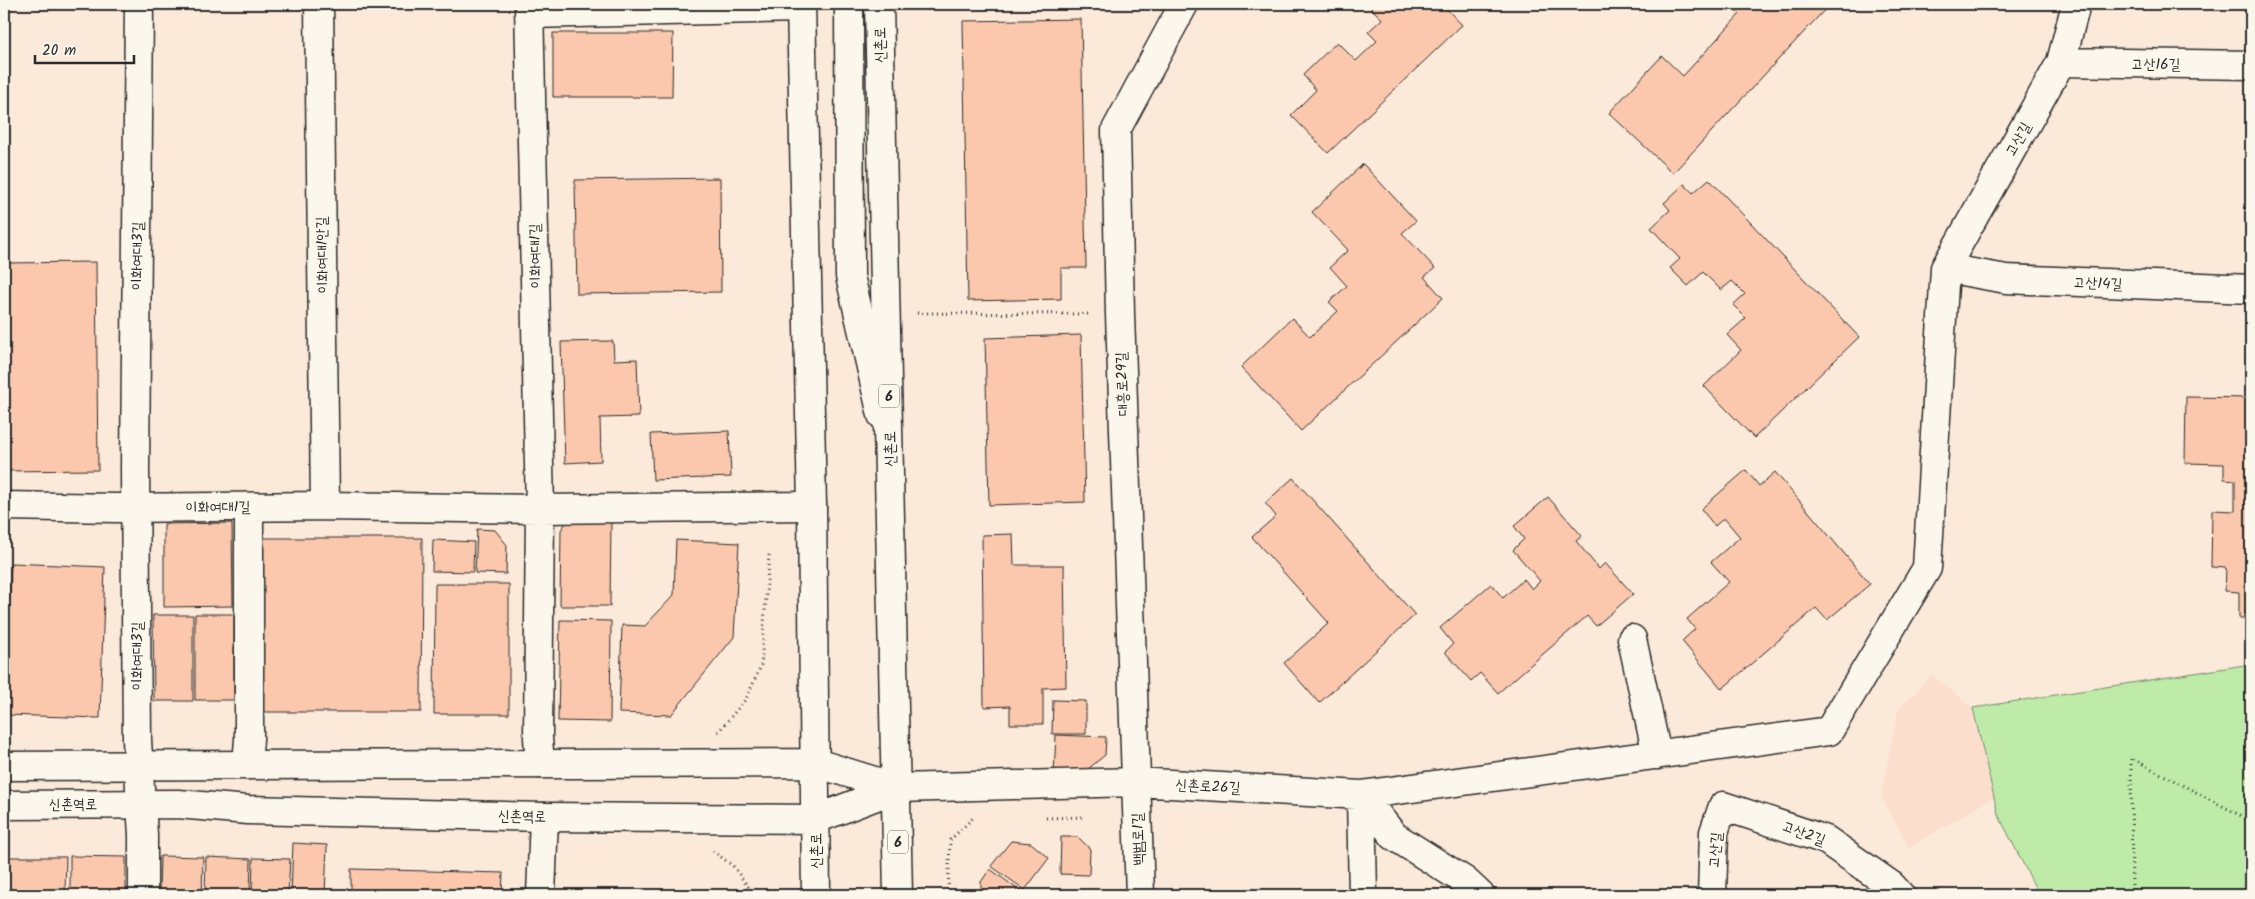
<svg xmlns="http://www.w3.org/2000/svg" width="2255" height="899" font-family="Kalam,'Poor Story',sans-serif">
	<style>
		.built { fill: #fbdfcc }
		.green { fill: #beeba8; stroke: #748b6a }
		.building { fill: #fcc8ad; stroke: #2b2b2b }
		.lines { fill: none; stroke-linecap: round; stroke-linejoin: round }
		.minor-casing { stroke: #2b2b2b; stroke-width: 31 }
		.major-casing { stroke: #2b2b2b; stroke-width: 31 }
		.path { stroke: #2b2b2b; stroke-width: 3; stroke-dasharray: 1 4; stroke-linecap: butt }
		.minor { stroke: #fbf7ec; stroke-width: 28 }
		.major { stroke: #fbf7ec; stroke-width: 28 }
		.labels { text-anchor: middle; stroke-width: 4.5; stroke-linejoin: round; paint-order: stroke }
		.shield { fill: #fbf7ec; stroke: #696865; stroke-width: 1 }
		.shield-label { font-size: 14px; font-weight: bold; fill: #2b2b2b }
		.street-label { font-size: 15px; fill: #2b2b2b; stroke: #fbf7ec }
	</style>
	<rect width="100%" height="100%" fill="#fbe9d9"/>
	<filter id="ink" filterUnits="userSpaceOnUse"><feTurbulence type="fractalNoise" baseFrequency=".02" numOctaves="2"/><feDisplacementMap in="SourceGraphic" scale="10" xChannelSelector="R" yChannelSelector="G"/><feConvolveMatrix kernelMatrix="1 2 1 2 8 2 1 2 1" color-interpolation-filters="sRGB"/></filter>
	<g filter="url(#ink)">
		<path class="built" d="M 2251,664 L 2251,895 L 2030,775 L 1909,848 L 1881,797 L 1898,710 L 1932,675 L 1973,708 Z"/>
		<path class="green" d="M 2251,664 L 2251,895 L 2039,895 L 1998,814 L 1973,708 Z"/>
		<path class="building" d="M 1367,4 L 1442,4 L 1462,25 L 1328,153 L 1291,115 L 1316,90 L 1303,75 L 1337,42 L 1356,61 L 1377,41 L 1368,32 L 1382,19 Z
			M 1729,4 L 1830,4 L 1673,173 L 1609,113 L 1662,56 L 1683,76 L 1740,14 Z
			M 1081,19 L 1086,268 L 1061,268 L 1061,299 L 968,301 L 963,21 Z
			M 553,33 L 673,33 L 672,97 L 553,97 Z
			M 1363,164 L 1416,221 L 1402,233 L 1435,268 L 1424,277 L 1443,298 L 1301,431 L 1241,367 L 1292,318 L 1310,337 L 1338,311 L 1329,302 L 1347,286 L 1330,267 L 1348,250 L 1312,212 Z
			M 720,178 L 721,292 L 577,294 L 575,180 Z
			M 1709,179 L 1859,337 L 1754,438 L 1704,386 L 1741,350 L 1727,335 L 1746,318 L 1733,305 L 1745,294 L 1732,281 L 1721,290 L 1703,272 L 1688,286 L 1670,268 L 1680,259 L 1651,228 L 1670,210 L 1664,203 L 1684,184 L 1693,193 Z
			M 96,262 L 98,470 L 4,471 L 4,263 Z
			M 1081,335 L 1085,502 L 989,505 L 985,338 Z
			M 613,341 L 614,360 L 637,359 L 639,417 L 600,418 L 601,461 L 565,463 L 561,342 Z
			M 2186,397 L 2251,398 L 2251,618 L 2239,618 L 2239,592 L 2225,591 L 2226,568 L 2211,567 L 2212,510 L 2235,511 L 2235,480 L 2224,479 L 2224,464 L 2185,463 Z
			M 729,431 L 731,477 L 653,480 L 651,434 Z
			M 1746,470 L 1759,486 L 1775,472 L 1870,584 L 1827,620 L 1816,608 L 1722,689 L 1682,641 L 1695,629 L 1687,619 L 1729,582 L 1711,562 L 1740,537 L 1724,518 L 1715,526 L 1701,509 Z
			M 1293,478 L 1415,615 L 1319,703 L 1284,663 L 1329,623 L 1252,537 L 1276,516 L 1265,503 Z
			M 1548,497 L 1582,536 L 1576,541 L 1599,569 L 1605,563 L 1633,594 L 1596,626 L 1587,616 L 1498,693 L 1480,673 L 1471,681 L 1445,652 L 1453,644 L 1440,628 L 1491,584 L 1503,598 L 1524,579 L 1532,589 L 1540,581 L 1513,550 L 1524,539 L 1514,526 Z
			M 569,518 L 611,519 L 610,606 L 560,606 L 561,530 Z
			M 232,523 L 233,606 L 164,607 L 164,524 Z
			M 477,529 L 495,530 L 507,545 L 506,574 L 475,573 Z
			M 1013,534 L 1014,565 L 1064,565 L 1066,687 L 1043,688 L 1043,724 L 1010,724 L 1010,706 L 984,707 L 982,535 Z
			M 262,538 L 422,538 L 421,712 L 262,712 Z
			M 433,540 L 474,542 L 473,572 L 432,571 Z
			M 676,540 L 739,543 L 734,637 L 671,715 L 619,713 L 622,625 L 645,626 L 674,595 Z
			M 11,563 L 105,567 L 100,718 L 5,715 Z
			M 435,584 L 509,584 L 509,714 L 434,714 Z
			M 195,614 L 234,614 L 234,700 L 195,700 Z
			M 153,615 L 193,615 L 193,701 L 154,701 Z
			M 560,620 L 611,621 L 610,722 L 558,721 Z
			M 1053,700 L 1086,701 L 1086,734 L 1052,734 Z
			M 1056,735 L 1106,737 L 1105,755 L 1082,774 L 1054,773 Z
			M 1061,837 L 1078,837 L 1090,849 L 1089,875 L 1060,874 Z
			M 1011,841 L 1031,843 L 1049,858 L 1025,890 L 991,866 Z
			M 293,843 L 327,845 L 325,895 L 291,895 Z
			M 70,856 L 126,857 L 126,895 L 70,895 Z
			M 160,856 L 203,857 L 202,895 L 159,895 Z
			M 4,857 L 66,857 L 65,895 L 4,895 Z
			M 206,857 L 251,859 L 250,895 L 205,895 Z
			M 253,858 L 290,859 L 288,895 L 252,895 Z
			M 351,869 L 503,873 L 502,895 L 351,895 Z
			M 990,869 L 1023,893 L 1021,895 L 981,895 L 981,882 Z
			M 1093,891 L 1093,895 L 1022,895 L 1024,893 Z"/>
		<g class="lines">
			<defs>
				<path id="minor" d="M 139,4 L 135,469 L 137,740 L 143,835 L 143,895
					M 319,4 L 325,506
					M 529,4 L 540,509 L 538,738 L 540,764
					M 849,4 L 850,276 L 882,415
					M 529,14 L 801,8
					M 2061,62 L 2251,65
					M 1945,268 L 2006,279 L 2251,289
					M 4,506 L 116,508 L 325,506 L 540,509 L 812,506
					M 1632,639 L 1657,755
					M 247,765 L 249,739 L 249,507
					M 897,788 L 1136,782 L 1361,795 L 1829,731 L 1927,568 L 1945,268 L 2061,62 L 2076,4
					M 1361,795 L 1394,836 L 1465,881 L 1480,895
					M 1361,795 L 1363,895
					M 541,895 L 544,817
					M 1140,895 L 1120,314 L 1116,130 L 1184,4
					M 1712,895 L 1714,832 L 1723,806 L 1826,840 L 1892,886 L 1900,895"/>
				<path id="major" d="M 801,4 L 812,506 L 816,895
					M 879,4 L 898,895
					M 4,766 L 816,763 L 897,788
					M 4,805 L 178,804 L 248,810 L 544,817 L 816,819 L 897,788"/>
			</defs>
			<use href="#minor" class="minor-casing"/>
			<use href="#major" class="major-casing"/>
			<path class="path" d="M 917,313 L 1088,314
				M 718,732 L 746,699 L 761,666 L 769,554
				M 1046,818 L 1086,817
				M 713,851 L 733,866 L 754,895
				M 948,895 L 950,840 L 973,818
				M 2132,895 L 2131,758 L 2251,821"/>
			<use href="#minor" class="minor"/>
			<use href="#major" class="major"/>
		</g>
	</g>
	<g class="labels">
		<g class="shield">
			<rect x="879" y="384.5" width="20" height="23" rx="4"/>
			<rect x="888" y="830.5" width="20" height="23" rx="4"/>
		</g>
		<g class="shield-label">
			<text x="889" y="401">6</text>
			<text x="898" y="847">6</text>
		</g>
		<g class="street-label">
			<text transform="translate(880 45) rotate(-91)" y="5">신촌로</text>
			<text x="2156" y="69">고산16길</text>
			<text transform="translate(2018 139) rotate(-61)" y="5">고산길</text>
			<text transform="translate(322 255) rotate(-91)" y="5">이화여대1안길</text>
			<text transform="translate(137 256) rotate(-89)" y="5">이화여대3길</text>
			<text transform="translate(535 256) rotate(-91)" y="5">이화여대1길</text>
			<text transform="translate(2098 283) rotate(2)" y="5">고산14길</text>
			<text transform="translate(1122 384) rotate(-92)" y="5">대흥로29길</text>
			<text transform="translate(890 449) rotate(-91)" y="5">신촌로</text>
			<text transform="translate(218 507) rotate(-1)" y="5">이화여대1길</text>
			<text transform="translate(137 656) rotate(-90)" y="5">이화여대3길</text>
			<text transform="translate(1208 786) rotate(3)" y="5">신촌로26길</text>
			<text x="73" y="809">신촌역로</text>
			<text transform="translate(522 816) rotate(1)" y="5">신촌역로</text>
			<text transform="translate(1804 833) rotate(20)" y="5">고산2길</text>
			<text transform="translate(1138 839) rotate(-92)" y="5">백범로1길</text>
			<text transform="translate(1715 850) rotate(-85)" y="5">고산길</text>
			<text transform="translate(816 851) rotate(-90)" y="5">신촌로</text>
		</g>
	</g>
	<rect width="2255" height="899" fill="none" stroke="#fbf7ec" stroke-width="20"/>
	<rect x="10" y="10" width="2235" height="879" fill="none" stroke="#2b2b2b" stroke-width="2" filter="url(#ink)"/>
	<path d="M35 55v8h99v-8" fill="none" stroke="#2b2b2b" stroke-width="2.5"/>
	<text x="42" y="55" font-size="15" fill="#2b2b2b" stroke="#fbf7ec" stroke-width="4" paint-order="stroke">20 m</text>
</svg>
